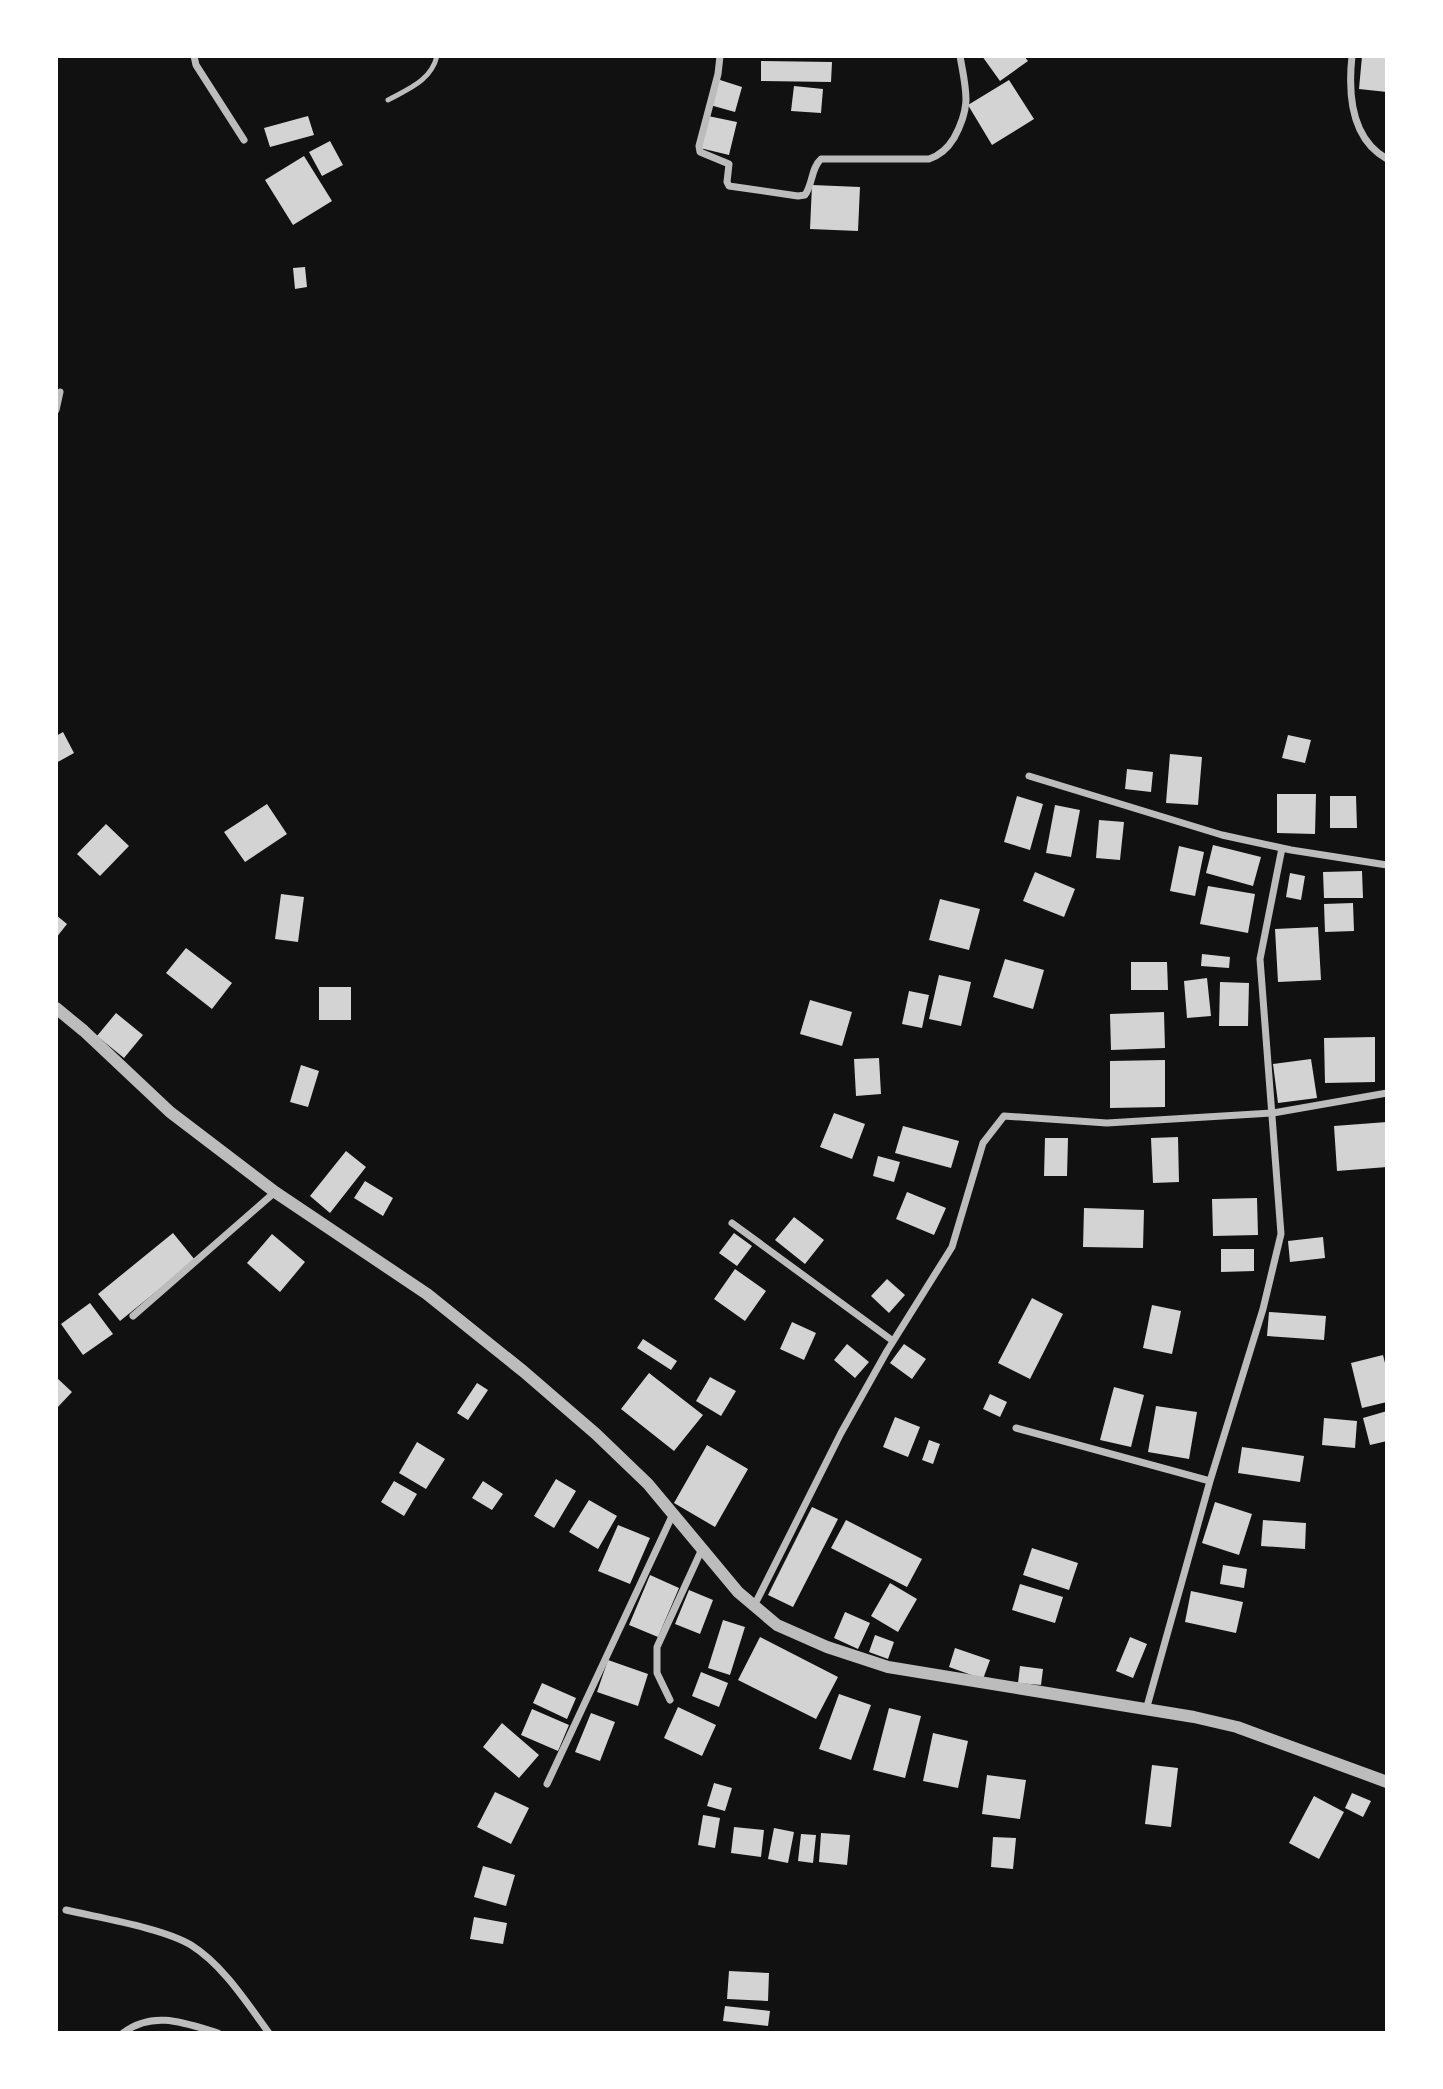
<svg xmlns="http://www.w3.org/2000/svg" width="1443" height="2089" font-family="Poppins,sans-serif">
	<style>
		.building { fill: #d3d3d3 }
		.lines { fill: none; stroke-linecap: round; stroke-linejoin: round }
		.service { stroke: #bcbcbc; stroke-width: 5 }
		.minor { stroke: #bcbcbc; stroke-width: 7 }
		.tertiary { stroke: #bcbcbc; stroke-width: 12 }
	</style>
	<rect width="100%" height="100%" fill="#111"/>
	<path class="building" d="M 982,56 L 1024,56 L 1028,61 L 1000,81 Z
		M 1362,56 L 1387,56 L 1387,92 L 1359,89 Z
		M 761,61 L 832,62 L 831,82 L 761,81 Z
		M 717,79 L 742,87 L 735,112 L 710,105 Z
		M 1009,80 L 1034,119 L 992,145 L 968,105 Z
		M 794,86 L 823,89 L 821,113 L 791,111 Z
		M 308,116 L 314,135 L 270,147 L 264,128 Z
		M 708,116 L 737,122 L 729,155 L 700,148 Z
		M 330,141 L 343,165 L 322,176 L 309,152 Z
		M 304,156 L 332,201 L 293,225 L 265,180 Z
		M 812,185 L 860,187 L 858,231 L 810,229 Z
		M 305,267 L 307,287 L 295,289 L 293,268 Z
		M 63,732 L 74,753 L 56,763 L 56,736 Z
		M 1288,735 L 1311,740 L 1305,763 L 1282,758 Z
		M 1170,754 L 1202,757 L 1198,805 L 1166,803 Z
		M 1127,769 L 1153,772 L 1151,792 L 1125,789 Z
		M 1277,794 L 1316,794 L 1315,834 L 1277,833 Z
		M 1017,796 L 1043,804 L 1030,850 L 1004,842 Z
		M 1330,796 L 1356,796 L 1357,828 L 1330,828 Z
		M 267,804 L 287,834 L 245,862 L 224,832 Z
		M 1055,805 L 1080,810 L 1071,857 L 1046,853 Z
		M 1099,820 L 1124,822 L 1120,860 L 1096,858 Z
		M 106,824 L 129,846 L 100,876 L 77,854 Z
		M 1213,845 L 1261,857 L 1253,886 L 1206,873 Z
		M 1179,846 L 1204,852 L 1195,896 L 1170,891 Z
		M 1362,871 L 1363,898 L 1324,898 L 1323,872 Z
		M 1035,872 L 1075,889 L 1064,917 L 1023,901 Z
		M 1290,873 L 1305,876 L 1301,900 L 1286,897 Z
		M 1208,886 L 1255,894 L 1248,933 L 1200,924 Z
		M 281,894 L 304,897 L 298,942 L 275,939 Z
		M 940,899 L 980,909 L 969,950 L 929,940 Z
		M 1353,903 L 1354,931 L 1325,932 L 1324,904 Z
		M 56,915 L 67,924 L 56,938 Z
		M 1318,927 L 1321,980 L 1278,982 L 1275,929 Z
		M 186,948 L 232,983 L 212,1009 L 166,973 Z
		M 1202,954 L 1230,957 L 1229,968 L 1201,966 Z
		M 1005,959 L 1044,970 L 1033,1009 L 993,997 Z
		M 1131,962 L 1167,962 L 1168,990 L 1131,990 Z
		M 939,975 L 971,982 L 961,1026 L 929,1019 Z
		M 1207,978 L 1211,1016 L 1187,1018 L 1184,981 Z
		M 1220,982 L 1249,983 L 1248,1026 L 1219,1026 Z
		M 319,987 L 351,987 L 351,1020 L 319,1020 Z
		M 909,991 L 929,995 L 922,1028 L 902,1024 Z
		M 810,1000 L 852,1012 L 842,1046 L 800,1034 Z
		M 1164,1012 L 1165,1048 L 1111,1050 L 1110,1014 Z
		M 116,1013 L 143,1035 L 124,1058 L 97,1036 Z
		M 1375,1037 L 1375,1082 L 1325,1083 L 1324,1038 Z
		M 879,1058 L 881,1094 L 856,1096 L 854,1059 Z
		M 1311,1059 L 1317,1098 L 1278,1103 L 1273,1064 Z
		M 1165,1060 L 1165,1107 L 1110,1108 L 1110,1061 Z
		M 301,1065 L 319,1071 L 308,1107 L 290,1102 Z
		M 834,1113 L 865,1124 L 852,1159 L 820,1147 Z
		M 1387,1122 L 1387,1167 L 1337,1171 L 1334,1126 Z
		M 903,1126 L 959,1141 L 951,1168 L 895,1153 Z
		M 1178,1137 L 1179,1182 L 1153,1183 L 1151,1138 Z
		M 1045,1138 L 1068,1138 L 1067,1176 L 1044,1176 Z
		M 346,1151 L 366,1167 L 330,1213 L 310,1196 Z
		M 878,1156 L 900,1162 L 894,1182 L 873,1176 Z
		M 365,1181 L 393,1198 L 383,1216 L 354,1198 Z
		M 907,1192 L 946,1208 L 934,1235 L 896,1219 Z
		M 1257,1198 L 1258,1235 L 1213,1236 L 1212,1199 Z
		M 1084,1208 L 1144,1210 L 1143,1248 L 1083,1247 Z
		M 794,1217 L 824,1240 L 805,1264 L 775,1240 Z
		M 173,1233 L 195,1260 L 120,1321 L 98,1294 Z
		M 734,1233 L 752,1246 L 737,1266 L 719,1253 Z
		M 272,1234 L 305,1262 L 280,1292 L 247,1263 Z
		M 1323,1237 L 1325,1258 L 1290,1262 L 1288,1241 Z
		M 1221,1249 L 1254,1249 L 1254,1271 L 1221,1272 Z
		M 735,1269 L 766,1291 L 745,1321 L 714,1299 Z
		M 887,1279 L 905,1295 L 889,1313 L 871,1296 Z
		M 1032,1298 L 1063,1314 L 1030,1379 L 998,1363 Z
		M 90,1303 L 113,1334 L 83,1355 L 61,1324 Z
		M 1152,1305 L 1181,1311 L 1172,1354 L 1143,1348 Z
		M 1269,1312 L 1326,1316 L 1324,1340 L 1267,1336 Z
		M 792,1322 L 816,1333 L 804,1360 L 780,1349 Z
		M 643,1339 L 677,1361 L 671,1370 L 637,1348 Z
		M 847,1344 L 869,1362 L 855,1378 L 834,1360 Z
		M 904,1344 L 926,1359 L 912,1379 L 890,1363 Z
		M 1383,1355 L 1387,1371 L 1387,1402 L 1362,1408 L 1351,1363 Z
		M 649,1373 L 703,1415 L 674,1451 L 621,1409 Z
		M 56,1377 L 72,1392 L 56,1409 Z
		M 710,1377 L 736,1391 L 721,1416 L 696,1401 Z
		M 477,1383 L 488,1390 L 468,1420 L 457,1413 Z
		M 1114,1387 L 1144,1395 L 1131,1447 L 1100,1440 Z
		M 990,1394 L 1007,1402 L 1000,1417 L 983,1409 Z
		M 1156,1406 L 1197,1412 L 1189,1459 L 1148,1452 Z
		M 1387,1411 L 1387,1441 L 1370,1445 L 1363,1418 Z
		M 895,1417 L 920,1427 L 908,1457 L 883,1447 Z
		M 1324,1418 L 1357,1421 L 1355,1448 L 1322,1445 Z
		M 929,1440 L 940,1444 L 933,1464 L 922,1460 Z
		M 417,1442 L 445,1459 L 426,1489 L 399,1473 Z
		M 707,1445 L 748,1469 L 715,1527 L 674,1503 Z
		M 1242,1447 L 1304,1456 L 1300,1482 L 1238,1473 Z
		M 556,1479 L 576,1491 L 554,1528 L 534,1516 Z
		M 394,1481 L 417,1494 L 404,1516 L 381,1502 Z
		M 483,1481 L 503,1494 L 492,1510 L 472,1498 Z
		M 589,1500 L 617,1516 L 598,1549 L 569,1532 Z
		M 1215,1502 L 1252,1514 L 1239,1555 L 1202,1543 Z
		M 812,1507 L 838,1519 L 793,1607 L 768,1595 Z
		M 846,1520 L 922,1559 L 907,1587 L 831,1548 Z
		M 1263,1520 L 1306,1523 L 1305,1549 L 1261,1546 Z
		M 618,1525 L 650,1538 L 630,1584 L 598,1571 Z
		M 1032,1548 L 1078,1563 L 1069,1590 L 1023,1575 Z
		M 1223,1565 L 1247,1569 L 1244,1588 L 1220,1584 Z
		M 650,1575 L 679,1588 L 658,1637 L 629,1625 Z
		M 890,1583 L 917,1599 L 898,1632 L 871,1616 Z
		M 1020,1584 L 1063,1597 L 1055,1623 L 1012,1610 Z
		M 689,1590 L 713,1600 L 700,1634 L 675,1624 Z
		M 1191,1591 L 1243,1602 L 1236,1633 L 1185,1622 Z
		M 845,1612 L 870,1623 L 858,1649 L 834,1638 Z
		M 723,1620 L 745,1627 L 730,1675 L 708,1668 Z
		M 875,1635 L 894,1642 L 888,1659 L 869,1652 Z
		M 760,1637 L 838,1677 L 816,1719 L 738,1680 Z
		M 1130,1637 L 1147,1644 L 1133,1678 L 1116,1671 Z
		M 955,1648 L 990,1660 L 983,1679 L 949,1667 Z
		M 608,1660 L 648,1674 L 638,1706 L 597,1692 Z
		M 1020,1666 L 1043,1669 L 1041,1685 L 1018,1683 Z
		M 701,1672 L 728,1683 L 719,1707 L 692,1696 Z
		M 542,1683 L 576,1698 L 567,1719 L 533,1703 Z
		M 839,1694 L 871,1705 L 851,1760 L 819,1749 Z
		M 678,1707 L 716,1725 L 702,1756 L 664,1738 Z
		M 889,1708 L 921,1716 L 905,1778 L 873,1770 Z
		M 532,1709 L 569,1725 L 558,1751 L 521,1735 Z
		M 591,1713 L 615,1722 L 600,1761 L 575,1752 Z
		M 502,1723 L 539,1755 L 519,1778 L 483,1747 Z
		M 933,1733 L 968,1741 L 958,1788 L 923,1781 Z
		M 1152,1765 L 1178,1768 L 1171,1827 L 1145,1824 Z
		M 987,1775 L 1026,1780 L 1020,1819 L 982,1814 Z
		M 714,1783 L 732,1788 L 725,1811 L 707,1806 Z
		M 495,1792 L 529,1808 L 511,1844 L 477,1827 Z
		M 1352,1793 L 1371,1801 L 1363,1817 L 1345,1808 Z
		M 1314,1796 L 1344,1812 L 1319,1859 L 1289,1843 Z
		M 703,1815 L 720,1818 L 715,1848 L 698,1845 Z
		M 734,1827 L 764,1830 L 761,1857 L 731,1853 Z
		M 774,1828 L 794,1832 L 788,1863 L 768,1859 Z
		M 821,1833 L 850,1835 L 847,1865 L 819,1862 Z
		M 801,1834 L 816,1835 L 813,1863 L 798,1861 Z
		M 993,1837 L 1016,1838 L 1013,1869 L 991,1867 Z
		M 483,1866 L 515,1875 L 506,1906 L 474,1897 Z
		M 474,1917 L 507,1923 L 503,1944 L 470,1939 Z
		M 729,1971 L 769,1973 L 768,2001 L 727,1999 Z
		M 725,2006 L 770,2011 L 768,2026 L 723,2021 Z"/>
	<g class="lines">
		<path class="service" d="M 388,100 C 408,89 431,81 437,56"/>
		<path class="minor" d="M 194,56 L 196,65 L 244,140
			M 720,56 L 718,74 L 699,146 L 700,152 L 729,164 L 727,182 L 729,186 L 798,196 L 805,195 C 813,184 811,168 821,159 L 929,159 C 941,155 948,148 954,138 C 972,105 966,91 960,56
			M 1352,56 C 1348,93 1351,139 1387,159
			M 56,410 L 60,392
			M 1029,776 L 1222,835 L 1291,850 L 1387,865
			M 732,1223 L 893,1341
			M 133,1316 L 275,1192
			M 1016,1428 L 1210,1481
			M 754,1606 L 841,1433 L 887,1351 L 952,1247 L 983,1143 L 1004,1116 L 1107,1123 L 1273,1113 L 1387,1093
			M 670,1700 L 657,1673 L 657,1647 L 702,1549
			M 1146,1710 L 1210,1481 L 1263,1309 L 1281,1234 L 1260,959 L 1282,848
			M 547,1784 L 673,1514
			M 66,1910 C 100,1918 163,1928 191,1945 C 223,1965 247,2003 269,2033
			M 123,2033 C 153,2010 185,2023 218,2033"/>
		<path class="tertiary" d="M 56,1008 L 84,1031 L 170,1112 L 275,1192 L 427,1294 L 523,1371 L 596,1434 L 648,1484 L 738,1592 L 777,1625 L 827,1647 L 888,1667 L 1194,1717 L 1237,1727 L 1387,1782"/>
	</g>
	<rect width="1443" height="2089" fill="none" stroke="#ffffff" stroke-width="116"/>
</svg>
